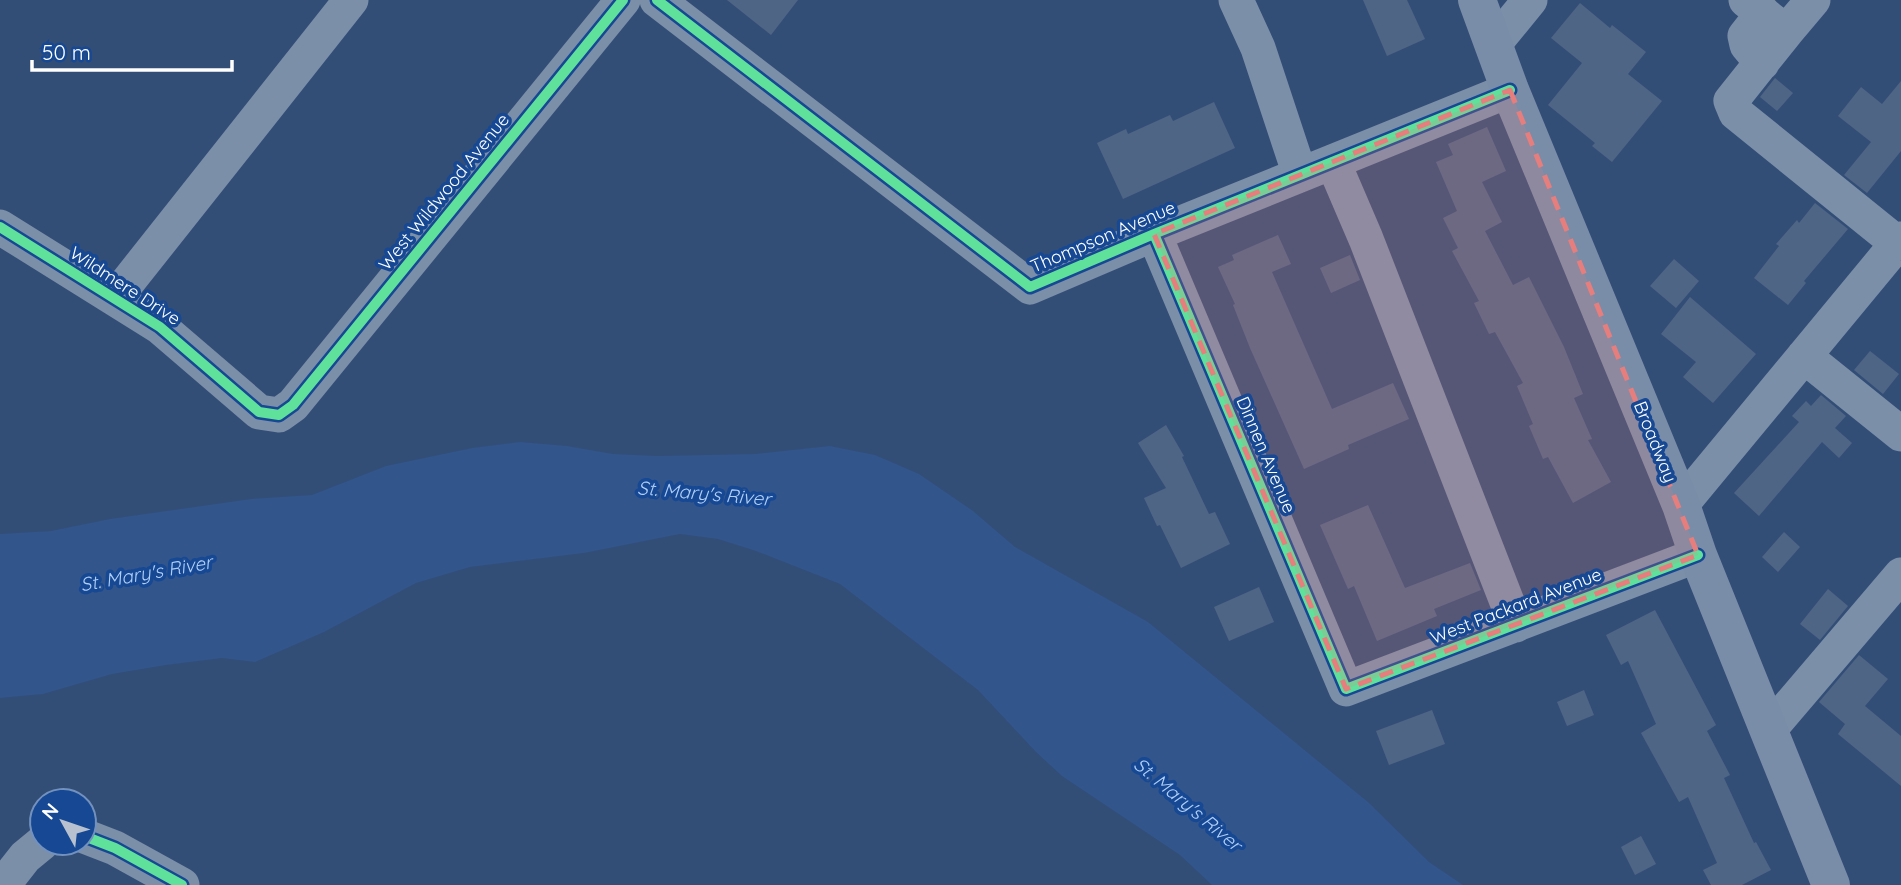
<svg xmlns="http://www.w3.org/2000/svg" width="1901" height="885" font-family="Quicksand,sans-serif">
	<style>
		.water { fill: #32558c }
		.building { fill: #4f6585 }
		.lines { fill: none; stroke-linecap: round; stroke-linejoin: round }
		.minor { stroke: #7b8fa9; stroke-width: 35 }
		.major { stroke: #7a8da8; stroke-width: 38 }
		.cycleway-casing { stroke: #164893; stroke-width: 15 }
		.cycleway { stroke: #60e19b; stroke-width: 10 }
		.marked { fill: #e67e7e; fill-opacity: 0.2; stroke: #e67e7e; stroke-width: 5; stroke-dasharray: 14 9; stroke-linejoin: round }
		.labels { text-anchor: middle; stroke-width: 7; stroke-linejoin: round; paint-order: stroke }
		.street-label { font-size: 18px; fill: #fff; stroke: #164893 }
		.water-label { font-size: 19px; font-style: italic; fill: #b1cff8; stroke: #164893 }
	</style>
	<rect width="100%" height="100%" fill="#334e76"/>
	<path class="water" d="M 520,442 L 567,446 L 613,454 L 657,456 L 755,454 L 830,446 L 875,455 L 919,474 L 973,511 L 1015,547 L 1148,622 L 1368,802 L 1429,862 L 1463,885 L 1212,885 L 1180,855 L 1062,776 L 1036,752 L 978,690 L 840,584 L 756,551 L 718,539 L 680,534 L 584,553 L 470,567 L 416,583 L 324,632 L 255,662 L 222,658 L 166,665 L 112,674 L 43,694 L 0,698 L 0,534 L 51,531 L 110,519 L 251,499 L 312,495 L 386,466 L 472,448 Z"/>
	<path class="building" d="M 727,0 L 798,0 L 771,35 Z
		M 1363,0 L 1407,0 L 1425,39 L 1387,56 Z
		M 1580,3 L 1610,28 L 1612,25 L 1646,52 L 1628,74 L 1662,101 L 1612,162 L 1592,146 L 1595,143 L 1548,105 L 1582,63 L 1551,38 Z
		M 1775,78 L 1793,93 L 1777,111 L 1760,97 Z
		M 1901,81 L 1901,151 L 1867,193 L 1844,175 L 1871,142 L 1838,116 L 1861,87 L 1882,104 Z
		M 1214,102 L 1235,148 L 1123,199 L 1097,143 L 1126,129 L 1128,134 L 1170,115 L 1173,121 Z
		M 1487,127 L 1506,171 L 1482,182 L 1502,222 L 1485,231 L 1513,285 L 1529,277 L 1564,347 L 1583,394 L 1574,398 L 1592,439 L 1588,440 L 1611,482 L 1573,503 L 1548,457 L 1543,459 L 1529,426 L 1533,424 L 1517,386 L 1523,383 L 1495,332 L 1489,334 L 1474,303 L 1479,301 L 1452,251 L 1458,248 L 1443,218 L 1457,211 L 1436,162 L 1453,155 L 1448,144 Z
		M 1815,203 L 1848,229 L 1804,281 L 1806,283 L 1788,305 L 1754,278 L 1779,246 L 1776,244 L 1797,220 L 1799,223 Z
		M 1278,235 L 1291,264 L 1272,272 L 1332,409 L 1393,383 L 1409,419 L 1348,445 L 1349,449 L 1304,469 L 1250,348 L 1233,305 L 1235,304 L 1218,267 L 1234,260 L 1232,255 Z
		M 1350,255 L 1360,280 L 1331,293 L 1320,268 Z
		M 1674,259 L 1699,281 L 1676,308 L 1650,286 Z
		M 1690,297 L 1756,354 L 1713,403 L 1683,377 L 1696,362 L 1661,334 Z
		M 1870,351 L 1899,374 L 1883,394 L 1854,370 Z
		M 1821,395 L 1846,416 L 1835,428 L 1852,443 L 1839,458 L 1822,442 L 1759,516 L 1734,493 L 1799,422 L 1792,416 L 1806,401 L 1811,406 Z
		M 1166,425 L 1184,456 L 1182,457 L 1209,514 L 1215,512 L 1230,544 L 1181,568 L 1160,525 L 1157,526 L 1144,498 L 1166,488 L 1138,443 Z
		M 1368,505 L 1405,588 L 1470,563 L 1481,590 L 1434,609 L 1437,616 L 1377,641 L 1354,586 L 1348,589 L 1320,525 Z
		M 1784,532 L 1800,547 L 1778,572 L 1762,557 Z
		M 1259,587 L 1274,622 L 1229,641 L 1214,607 Z
		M 1828,589 L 1848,606 L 1820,640 L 1800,624 Z
		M 1655,610 L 1716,725 L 1707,731 L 1730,775 L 1724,778 L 1754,843 L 1756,842 L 1771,870 L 1742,885 L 1711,885 L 1703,870 L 1717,863 L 1688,797 L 1679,802 L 1641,733 L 1656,724 L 1628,661 L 1621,665 L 1606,635 Z
		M 1859,655 L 1888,679 L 1865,706 L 1901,736 L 1901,786 L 1838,734 L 1845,724 L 1819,702 Z
		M 1584,690 L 1594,715 L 1567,726 L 1557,702 Z
		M 1432,710 L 1445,744 L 1389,765 L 1376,731 Z
		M 1641,836 L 1656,864 L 1635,875 L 1621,847 Z"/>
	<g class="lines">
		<path class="minor" d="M 657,0 L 1030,287 L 1154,234 L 1510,90
			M 1236,0 L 1258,48 L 1300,175
			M 1746,0 L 1786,32 L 1813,0
			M 1786,32 L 1731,101 L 1736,113 L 1897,243
			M 1494,44 L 1530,0
			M 1762,63 L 1747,45 L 1745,36 L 1763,13
			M 1333,162 L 1366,239 L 1516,625
			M 0,227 L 160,327 L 259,412 L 279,415 L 293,405 L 623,0
			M 1154,234 L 1346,689 L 1698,555
			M 115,298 L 351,0
			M 1804,356 L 1901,434
			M 1681,505 L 1901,239
			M 1769,730 L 1901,575
			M 84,836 L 115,848 L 182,885
			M 3,885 L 25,857 L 42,843"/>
		<path class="major" d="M 1477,0 L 1510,90 L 1681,505 L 1698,555 L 1831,885"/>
		<defs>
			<path id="cycleway" d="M 657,0 L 1030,287 L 1154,234 L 1510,90
				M 0,227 L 160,327 L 259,412 L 279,415 L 293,405 L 623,0
				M 1154,234 L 1346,689 L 1698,555
				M 84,836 L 115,848 L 182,885"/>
		</defs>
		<use href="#cycleway" class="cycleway-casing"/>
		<use href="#cycleway" class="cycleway"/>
	</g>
	<path class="marked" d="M 1510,90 L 1698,555 L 1346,689 L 1154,234 Z"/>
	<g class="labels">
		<g class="street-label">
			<text transform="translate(444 192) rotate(-51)" y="6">West Wildwood Avenue</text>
			<text transform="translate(1103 237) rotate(-23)" y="6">Thompson Avenue</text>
			<text transform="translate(125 286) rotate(33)" y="6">Wildmere Drive</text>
			<text transform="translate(1655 442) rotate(68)" y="6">Broadway</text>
			<text transform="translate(1266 455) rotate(67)" y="6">Dinnen Avenue</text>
			<text transform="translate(1516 606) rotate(-21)" y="6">West Packard Avenue</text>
		</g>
		<g class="water-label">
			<text transform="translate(704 493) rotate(5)" y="7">St. Mary's River</text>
			<text transform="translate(146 573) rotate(-10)" y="7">St. Mary's River</text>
			<text transform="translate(1188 804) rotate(40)" y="7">St. Mary's River</text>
		</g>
	</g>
	<g transform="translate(63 822) rotate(310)"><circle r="33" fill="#164893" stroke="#7391be" stroke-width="2"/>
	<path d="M0-5L12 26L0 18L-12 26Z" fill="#b8c1cf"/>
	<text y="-10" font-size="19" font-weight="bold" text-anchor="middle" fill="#ffffff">N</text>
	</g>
	<path d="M32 60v10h200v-10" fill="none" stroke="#ffffff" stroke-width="3.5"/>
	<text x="42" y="60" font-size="21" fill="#ffffff" stroke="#164893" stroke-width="5" paint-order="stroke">50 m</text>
</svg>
